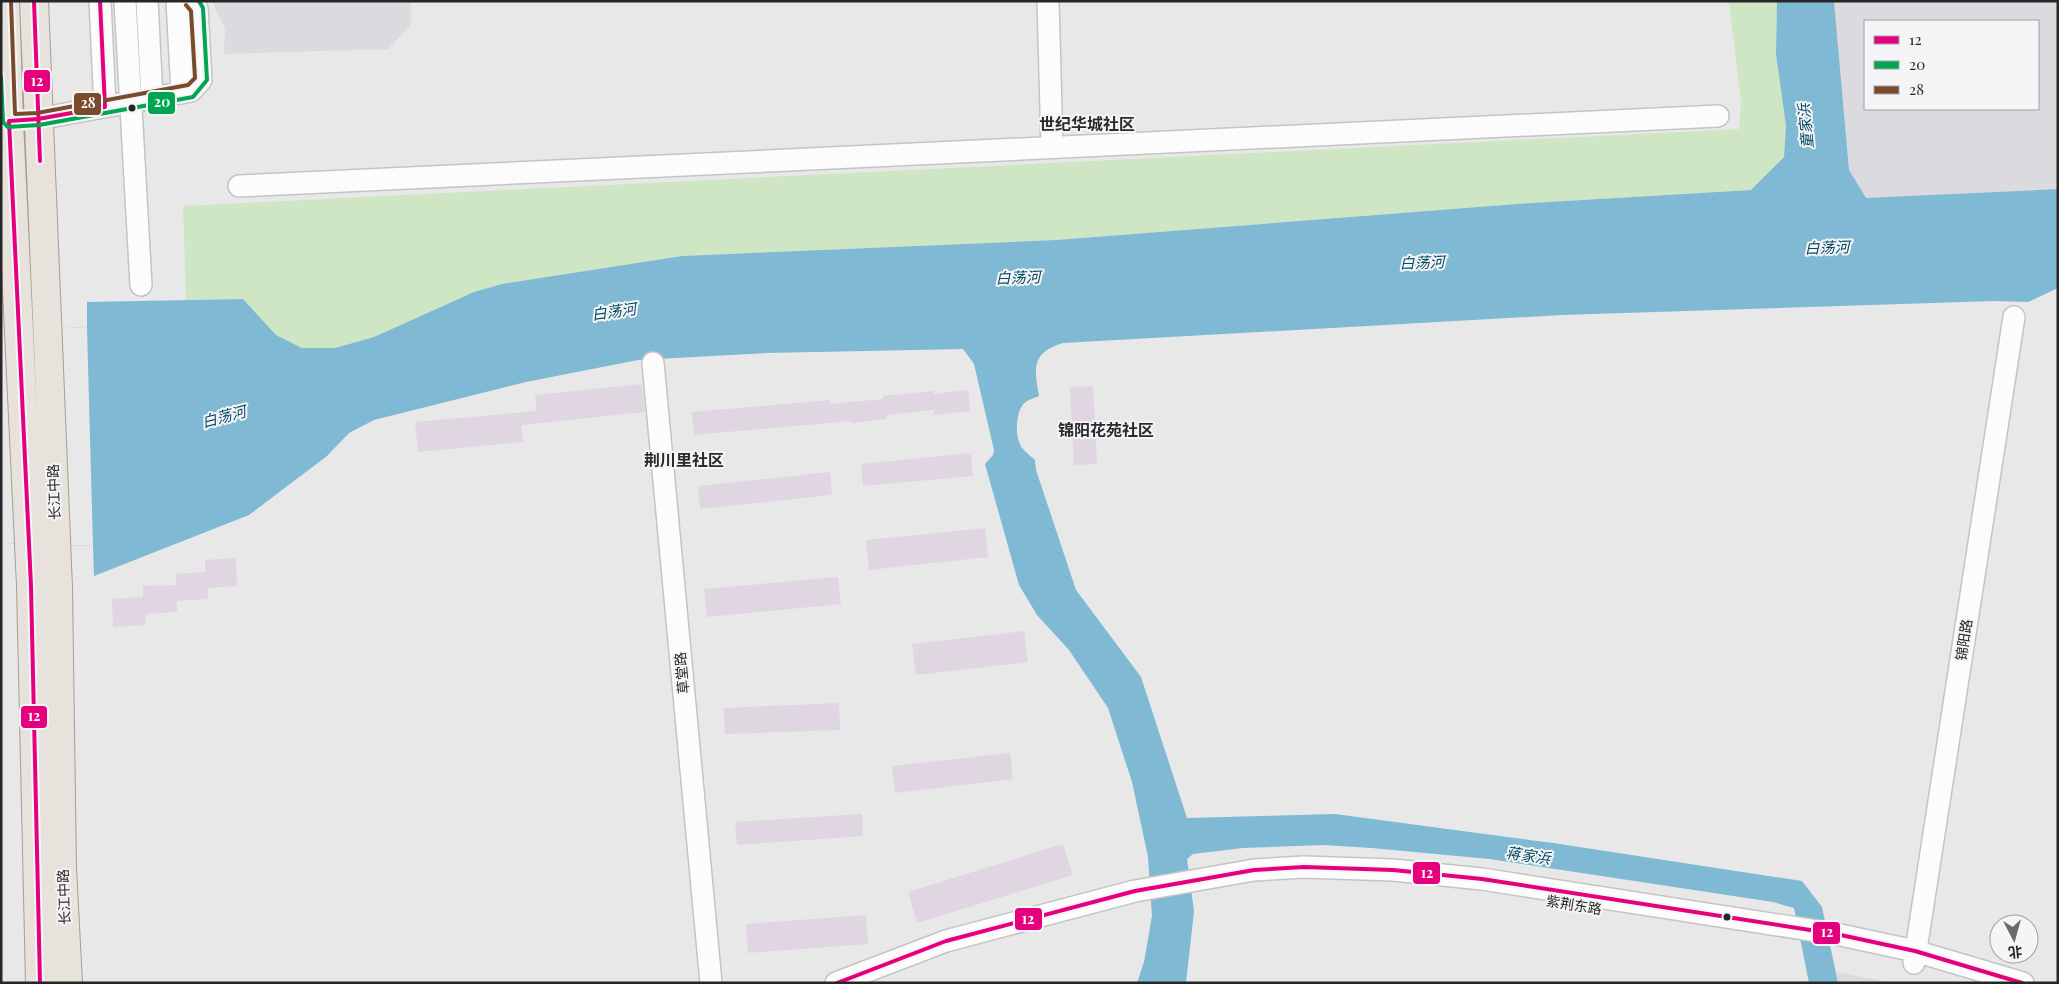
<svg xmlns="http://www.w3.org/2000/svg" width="2059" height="984" font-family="'Playfair Display','Noto Sans SC',serif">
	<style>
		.built { fill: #dadadf; fill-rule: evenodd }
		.green { fill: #cee6c4 }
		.water { fill: #80b9d4 }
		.pier { fill: #e8e8e9 }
		.building { fill: #dfd6e2 }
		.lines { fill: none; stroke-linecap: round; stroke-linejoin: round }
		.minor-casing { stroke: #c4c4c4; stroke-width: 24 }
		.major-casing { stroke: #a79e93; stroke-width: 30 }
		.minor { stroke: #fcfcfc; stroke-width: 21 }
		.major { stroke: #e7e2db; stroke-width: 28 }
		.bus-1-casing { stroke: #f5f5f7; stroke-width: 8 }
		.bus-2-casing { stroke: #f5f5f7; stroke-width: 8 }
		.bus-3-casing { stroke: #f5f5f7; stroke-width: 8 }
		.bus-1 { stroke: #e5007d; stroke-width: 4 }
		.bus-2 { stroke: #00a651; stroke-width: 4 }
		.bus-3 { stroke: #7a4b2a; stroke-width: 4 }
		.bus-dot { fill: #262627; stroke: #f5f5f7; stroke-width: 2 }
		.labels { text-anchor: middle; stroke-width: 4; stroke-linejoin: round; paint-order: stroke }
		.street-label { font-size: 14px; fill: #262627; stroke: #f5f5f7 }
		.water-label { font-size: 15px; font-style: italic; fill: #024a64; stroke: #f5f5f7 }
		.quarter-label { font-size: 16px; font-weight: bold; fill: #2a2a2c; stroke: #f5f5f7 }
		.line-badge { stroke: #f5f5f7; stroke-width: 2 }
		.badge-label { font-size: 14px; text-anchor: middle; font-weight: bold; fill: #fff }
	</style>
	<rect width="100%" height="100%" fill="#e8e8e9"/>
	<path class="built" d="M 212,1 L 411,1 L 411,25 L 388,49 L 224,54 L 225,29 Z
		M 1834,1 L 2058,1 L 2058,189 L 1866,199 L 1849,171 ZM 1865,21 L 2038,21 L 2038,109 L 1865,109 Z
		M 1836,972 L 1894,983 L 1838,983 Z"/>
	<path class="green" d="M 1729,1 L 1777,1 L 1776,54 L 1786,126 L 1784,157 L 1752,190 L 1517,204 L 1056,240 L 682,256 L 502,284 L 474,292 L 374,337 L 335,348 L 302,348 L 276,335 L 243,299 L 186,300 L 183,206 L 1739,129 L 1741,102 Z"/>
	<path class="water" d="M 1777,1 L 1834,1 L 1849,170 L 1866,198 L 2058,189 L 2058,288 L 2028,302 L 1994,301 L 1562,315 L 1063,343 C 1031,353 1034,368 1039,396 C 1032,399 1026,400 1022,406 C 1015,417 1015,440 1023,449 C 1026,453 1031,456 1035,460 L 1036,470 L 1076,590 L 1141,677 L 1187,818 L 1335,814 L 1553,843 L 1802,881 L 1822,907 L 1838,983 L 1809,983 L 1794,908 L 1773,902 L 1489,859 L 1372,848 L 1323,845 L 1243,848 L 1193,854 L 1187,859 L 1194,911 L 1186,983 L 1137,983 L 1144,962 L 1152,916 L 1148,857 L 1132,782 L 1108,708 L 1069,650 L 1037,615 L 1019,585 L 985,464 L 993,455 L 994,450 L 974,364 L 963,349 L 767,353 L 638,360 L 526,382 L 374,420 L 349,433 L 327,456 L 249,515 L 94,576 L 93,546 L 1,543 L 1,324 L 87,328 L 87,302 L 243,299 L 276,335 L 302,348 L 335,348 L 374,337 L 474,292 L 502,284 L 682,256 L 1056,240 L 1517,204 L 1751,190 L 1784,157 L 1786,126 L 1776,54 Z"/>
	<path class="pier" d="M 1,324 L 87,328 L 93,546 L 1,543 Z"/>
	<path class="building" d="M 642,384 L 645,412 L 521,425 L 523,442 L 418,452 L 415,422 L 537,411 L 535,395 Z
		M 1093,386 L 1097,464 L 1074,465 L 1070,387 Z
		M 968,390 L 970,411 L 934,415 L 934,410 L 886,415 L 887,419 L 851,423 L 851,421 L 694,435 L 692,412 L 830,400 L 830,404 L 883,399 L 883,396 L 934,391 L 934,394 Z
		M 971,453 L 973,476 L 863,486 L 861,464 Z
		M 830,472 L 832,495 L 700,509 L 698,486 Z
		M 985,528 L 988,557 L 869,570 L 866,540 Z
		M 236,558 L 237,586 L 208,588 L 208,599 L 177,601 L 177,612 L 145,614 L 146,625 L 113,627 L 112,599 L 143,597 L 143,586 L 176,585 L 176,574 L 205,572 L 205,560 Z
		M 838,577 L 841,604 L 707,617 L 704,589 Z
		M 1024,631 L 1028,662 L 916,675 L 912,644 Z
		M 839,703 L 840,730 L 725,734 L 724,708 Z
		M 1010,753 L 1013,779 L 895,793 L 892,766 Z
		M 862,814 L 863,836 L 737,845 L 735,822 Z
		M 1063,844 L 1073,875 L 917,923 L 908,892 Z
		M 866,915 L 868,944 L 748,953 L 746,924 Z"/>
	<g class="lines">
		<defs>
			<path id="minor" d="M 100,1 L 105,107
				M 125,1 L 141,285
				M 147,1 L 152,98
				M 177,1 L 182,93
				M 1048,1 L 1052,147
				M 9,121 L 38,119 L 191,91 L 201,80 L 197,8 L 190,1
				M 239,186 L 1718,116
				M 653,363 L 711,983
				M 1914,963 L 2014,317
				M 836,983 L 946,941 L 1135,891 L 1254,870 L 1304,867 L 1393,870 L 1482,879 L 1836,934 L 1915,951 L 2023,983"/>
			<path id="major" d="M 5,1 L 9,121 L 31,586 L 40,983
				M 34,1 L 58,588 L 62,868 L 68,983"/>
		</defs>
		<use href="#minor" class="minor-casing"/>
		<use href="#major" class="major-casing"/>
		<use href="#minor" class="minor"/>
		<use href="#major" class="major"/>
		<defs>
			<path id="bus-1" d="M 34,1 L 40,161
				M 40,983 L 31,586 L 9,121 L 38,119 L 105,107 L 100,1
				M 837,983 L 946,941 L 1135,891 L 1254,870 L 1304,867 L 1393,870 L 1482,879 L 1836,934 L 1915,951 L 2022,983"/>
			<path id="bus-2" d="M 1,76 L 3,122 L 8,127 L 39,125 L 193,97 L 207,80 L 203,8 L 199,1"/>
			<path id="bus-3" d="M 11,1 L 15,114 L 37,113 L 188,85 L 195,78 L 191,11 L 186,5"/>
		</defs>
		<use href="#bus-1" class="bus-1-casing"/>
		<use href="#bus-2" class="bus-2-casing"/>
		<use href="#bus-3" class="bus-3-casing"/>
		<use href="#bus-1" class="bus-1"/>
		<use href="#bus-2" class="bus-2"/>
		<use href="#bus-3" class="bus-3"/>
	</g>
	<g class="bus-dot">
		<circle cx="132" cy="108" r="4.5"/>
		<circle cx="1727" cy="917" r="4.5"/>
	</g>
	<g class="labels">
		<g class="street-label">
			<text transform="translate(54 492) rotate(-92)" y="5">长江中路</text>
			<text transform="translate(1964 640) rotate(-81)" y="5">锦阳路</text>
			<text transform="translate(682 673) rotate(-95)" y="5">草堂路</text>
			<text transform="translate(64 897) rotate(-92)" y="5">长江中路</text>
			<text transform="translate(1574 905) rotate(9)" y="5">紫荆东路</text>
		</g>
		<g class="water-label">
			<text transform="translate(1806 126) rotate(-95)" y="5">童家浜</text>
			<text transform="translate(1827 248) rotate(-2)" y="5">白荡河</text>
			<text transform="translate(1422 263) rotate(-2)" y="5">白荡河</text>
			<text transform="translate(1018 278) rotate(-2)" y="5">白荡河</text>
			<text transform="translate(614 312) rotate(-8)" y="5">白荡河</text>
			<text transform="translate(224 417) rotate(-15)" y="5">白荡河</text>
			<text transform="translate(1528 856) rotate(8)" y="5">蒋家浜</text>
		</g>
		<g class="quarter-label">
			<text x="1087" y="130">世纪华城社区</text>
			<text x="1106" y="436">锦阳花苑社区</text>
			<text x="684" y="466">荆川里社区</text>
		</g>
	</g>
	<g class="line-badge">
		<rect x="23" y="69" width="28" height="24" rx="5" fill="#e5007d"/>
		<rect x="147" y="91" width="29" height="24" rx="5" fill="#00a651"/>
		<rect x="73" y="92" width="29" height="24" rx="5" fill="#7a4b2a"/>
		<rect x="20" y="705" width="28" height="24" rx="5" fill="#e5007d"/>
		<rect x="1412" y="861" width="29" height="24" rx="5" fill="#e5007d"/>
		<rect x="1014" y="907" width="29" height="24" rx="5" fill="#e5007d"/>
		<rect x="1812" y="921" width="29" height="24" rx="5" fill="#e5007d"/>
	</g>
	<g class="badge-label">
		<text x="37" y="86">12</text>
		<text x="162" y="107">20</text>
		<text x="88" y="108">28</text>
		<text x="34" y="721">12</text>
		<text x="1427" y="878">12</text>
		<text x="1028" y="924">12</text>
		<text x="1827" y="937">12</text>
	</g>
	<rect width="2059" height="984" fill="none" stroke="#262627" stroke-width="5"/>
	<rect x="1864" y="20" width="175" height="90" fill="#f5f5f7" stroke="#a2a2a4"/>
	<rect x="1874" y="36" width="25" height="8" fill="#e5007d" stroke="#a2a2a4"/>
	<text x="1909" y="45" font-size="15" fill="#262627">12</text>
	<rect x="1874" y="61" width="25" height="8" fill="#00a651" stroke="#a2a2a4"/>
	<text x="1909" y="70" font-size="15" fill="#262627">20</text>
	<rect x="1874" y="86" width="25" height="8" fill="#7a4b2a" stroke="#a2a2a4"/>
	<text x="1909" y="95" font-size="15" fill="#262627">28</text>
	<g transform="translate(2014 939) rotate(174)"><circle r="24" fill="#f5f5f7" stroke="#a2a2a4"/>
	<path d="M0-4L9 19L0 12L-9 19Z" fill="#6a6a6b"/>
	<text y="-8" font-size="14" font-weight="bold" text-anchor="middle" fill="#262627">北</text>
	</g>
</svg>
